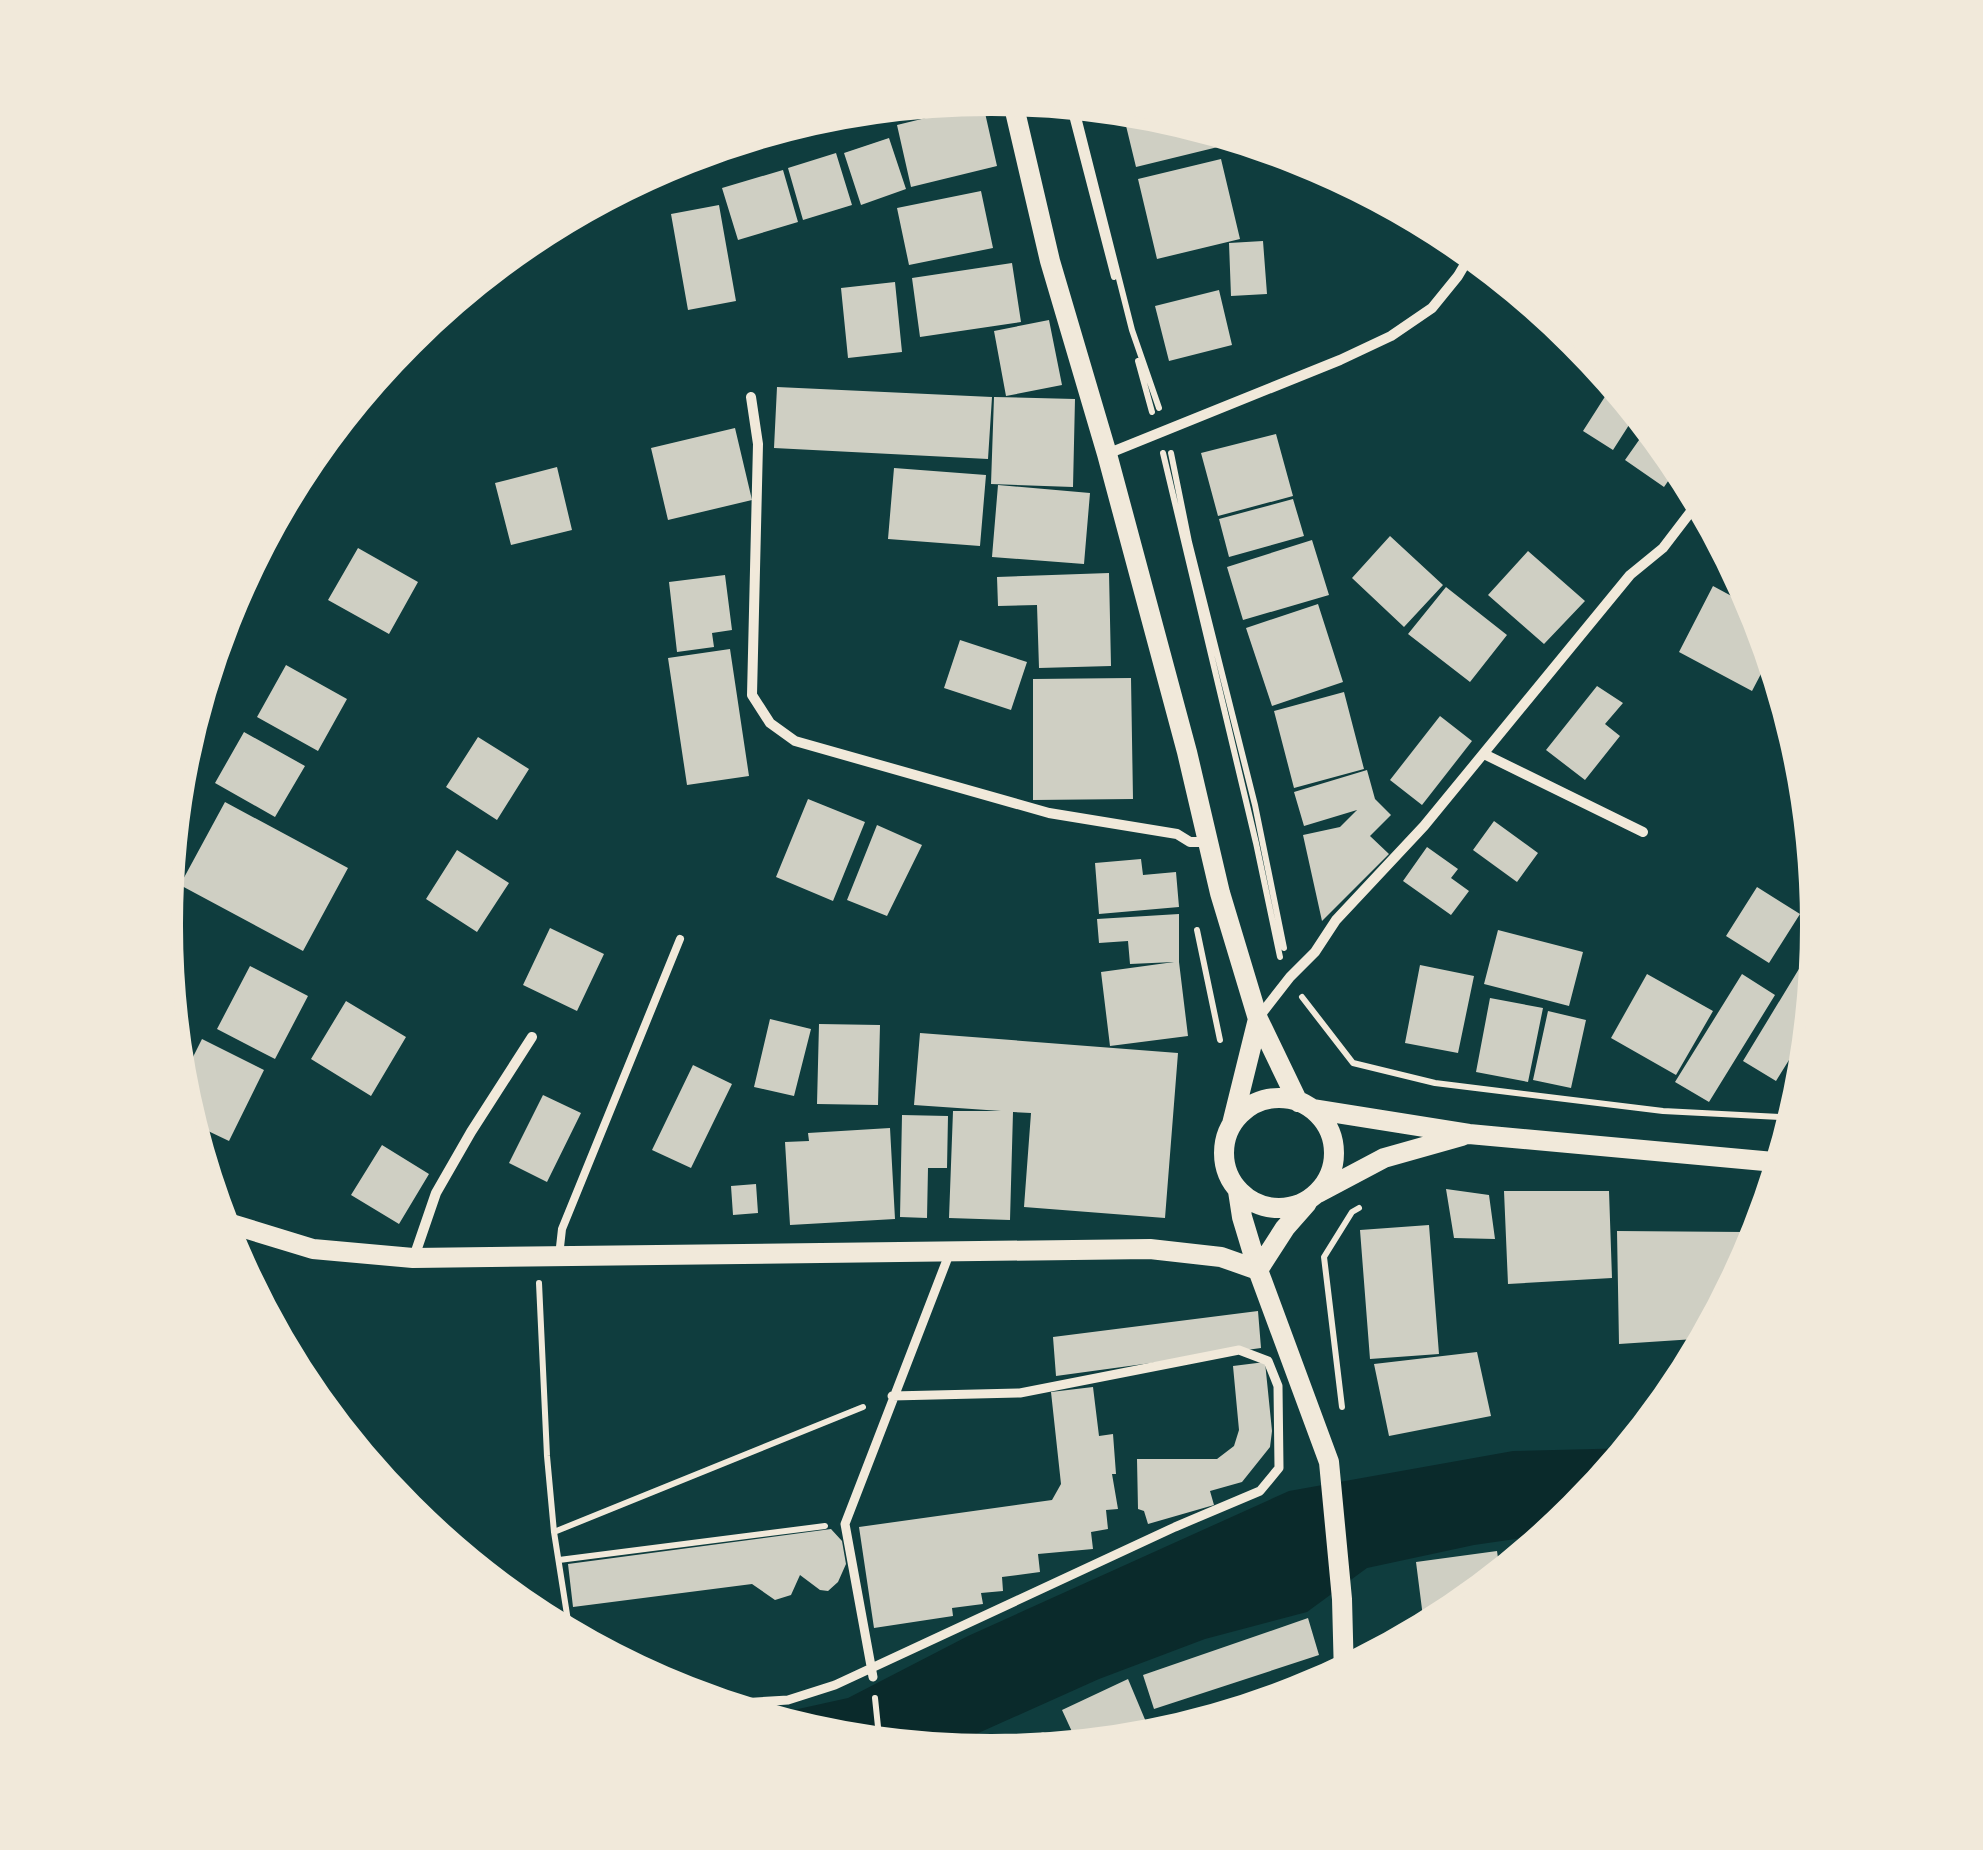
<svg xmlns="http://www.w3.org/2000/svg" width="1983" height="1850" font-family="Cabin,sans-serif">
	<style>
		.water { fill: #0a2a2b }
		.building { fill: #cfcfc3 }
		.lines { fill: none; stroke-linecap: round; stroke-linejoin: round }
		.path { stroke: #f1e9da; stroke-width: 6 }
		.service { stroke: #f1e9da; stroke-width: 8 }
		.pedestrian { stroke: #f1e9da; stroke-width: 9 }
		.minor { stroke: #f1e9da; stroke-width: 10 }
		.secondary { stroke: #f1e9da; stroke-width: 20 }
		.rim { fill: none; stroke: #f1e9da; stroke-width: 12 }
	</style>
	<rect width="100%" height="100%" fill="#0f3d3e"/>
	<path class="water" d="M 1634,1448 L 1580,1514 L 1557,1533 L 1474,1545 L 1367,1568 L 1307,1612 L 1205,1639 L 1099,1679 L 936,1752 L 829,1741 L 747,1717 L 762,1717 L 848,1698 L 968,1636 L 1289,1491 L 1513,1451 Z"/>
	<path class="building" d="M 983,104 L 997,166 L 911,187 L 897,125 Z
		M 1121,105 L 1154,109 L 1217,128 L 1222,146 L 1136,167 Z
		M 889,138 L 906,189 L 861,205 L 844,153 Z
		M 836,153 L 852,205 L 803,220 L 788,168 Z
		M 1221,159 L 1240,239 L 1157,259 L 1138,179 Z
		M 783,170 L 798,222 L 738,240 L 722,188 Z
		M 981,191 L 993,248 L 909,265 L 897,208 Z
		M 719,205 L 736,301 L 688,310 L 671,214 Z
		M 1263,241 L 1267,294 L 1231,296 L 1229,243 Z
		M 1012,263 L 1021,322 L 920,337 L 912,278 Z
		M 895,282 L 902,352 L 848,358 L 841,288 Z
		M 1219,290 L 1232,345 L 1169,361 L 1155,306 Z
		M 1049,320 L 1062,385 L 1006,396 L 994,331 Z
		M 777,387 L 992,397 L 988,459 L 774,448 Z
		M 1606,395 L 1636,414 L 1613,450 L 1583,431 Z
		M 994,397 L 1075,399 L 1073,487 L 991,484 Z
		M 1651,423 L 1682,461 L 1664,487 L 1625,460 Z
		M 735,428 L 752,500 L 668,520 L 651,448 Z
		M 1276,434 L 1293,496 L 1218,516 L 1201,453 Z
		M 557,467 L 572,530 L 511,545 L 495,483 Z
		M 894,468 L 986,475 L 980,546 L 888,539 Z
		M 998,485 L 1090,493 L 1084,564 L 992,557 Z
		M 1293,499 L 1304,536 L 1229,557 L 1219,519 Z
		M 1390,536 L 1443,585 L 1404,627 L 1352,578 Z
		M 1312,540 L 1329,595 L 1243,620 L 1227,567 Z
		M 358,548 L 418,582 L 389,634 L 328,600 Z
		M 1528,551 L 1585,601 L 1544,644 L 1488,595 Z
		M 1109,573 L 1111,666 L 1039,668 L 1037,605 L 998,606 L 997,577 Z
		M 725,575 L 732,630 L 712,633 L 714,647 L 677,652 L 669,582 Z
		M 1713,586 L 1763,613 L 1774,649 L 1752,691 L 1679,652 Z
		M 1446,587 L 1507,635 L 1470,682 L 1408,634 Z
		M 1318,604 L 1343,682 L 1272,706 L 1246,628 Z
		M 960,640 L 1027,662 L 1011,710 L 944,688 Z
		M 730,649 L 749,776 L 687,785 L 668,658 Z
		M 286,665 L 347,699 L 318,751 L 257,717 Z
		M 1131,678 L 1133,799 L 1033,800 L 1033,679 Z
		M 1597,686 L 1623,703 L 1605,724 L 1620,736 L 1585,780 L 1546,750 Z
		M 1344,692 L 1364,769 L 1294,788 L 1274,711 Z
		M 1440,716 L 1472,741 L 1422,805 L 1390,780 Z
		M 244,732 L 305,766 L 275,817 L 215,783 Z
		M 478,737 L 529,769 L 497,820 L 446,787 Z
		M 1367,770 L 1375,799 L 1391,815 L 1370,836 L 1389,854 L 1322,921 L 1303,835 L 1340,827 L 1357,810 L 1304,826 L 1294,792 Z
		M 808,799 L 865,822 L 833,901 L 776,877 Z
		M 225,802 L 348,868 L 303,951 L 180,885 Z
		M 1494,821 L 1538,853 L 1517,882 L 1473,850 Z
		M 877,825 L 922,845 L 887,916 L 847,900 Z
		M 1427,847 L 1458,869 L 1451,878 L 1469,891 L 1451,915 L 1403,881 Z
		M 457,850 L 509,883 L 477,932 L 426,899 Z
		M 1141,859 L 1143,875 L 1176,872 L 1179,907 L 1099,914 L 1095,863 Z
		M 1757,887 L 1800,914 L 1769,963 L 1726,936 Z
		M 1822,904 L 1824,926 L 1821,952 L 1800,938 Z
		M 1179,914 L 1179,962 L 1188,1036 L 1110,1046 L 1101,972 L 1174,962 L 1130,964 L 1128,941 L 1099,943 L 1097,919 Z
		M 550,928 L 604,954 L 577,1011 L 523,985 Z
		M 1498,930 L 1583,952 L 1569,1006 L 1484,984 Z
		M 1808,954 L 1820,961 L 1815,1018 L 1776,1081 L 1743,1061 Z
		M 1420,965 L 1474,976 L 1458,1053 L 1405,1043 Z
		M 250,966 L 308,996 L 275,1059 L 217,1029 Z
		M 1647,974 L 1713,1011 L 1676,1075 L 1611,1038 Z
		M 1742,974 L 1775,995 L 1709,1102 L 1675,1082 Z
		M 1490,998 L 1543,1008 L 1528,1082 L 1476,1072 Z
		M 346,1001 L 406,1037 L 371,1096 L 311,1059 Z
		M 1548,1011 L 1586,1020 L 1571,1088 L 1533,1080 Z
		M 770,1019 L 811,1029 L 794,1096 L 754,1087 Z
		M 819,1024 L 880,1025 L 878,1105 L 817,1104 Z
		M 920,1033 L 1178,1053 L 1165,1218 L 1024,1207 L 1031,1113 L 1013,1112 L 1010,1220 L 949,1218 L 953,1111 L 1001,1111 L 914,1105 Z
		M 202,1039 L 264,1070 L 229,1141 L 185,1120 L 176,1091 Z
		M 693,1065 L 732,1084 L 691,1168 L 652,1150 Z
		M 543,1095 L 581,1113 L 547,1182 L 509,1163 Z
		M 902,1115 L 948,1116 L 947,1168 L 928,1168 L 927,1218 L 900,1217 Z
		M 890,1128 L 895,1219 L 790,1225 L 785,1142 L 809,1141 L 808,1133 Z
		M 382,1145 L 429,1174 L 399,1224 L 351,1195 Z
		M 756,1184 L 758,1213 L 733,1215 L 731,1186 Z
		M 1446,1189 L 1489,1195 L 1495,1239 L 1454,1238 Z
		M 1504,1191 L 1609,1191 L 1612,1278 L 1508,1284 Z
		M 1429,1225 L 1439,1354 L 1370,1359 L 1360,1230 Z
		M 1617,1231 L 1745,1232 L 1747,1270 L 1710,1338 L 1619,1344 Z
		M 1258,1311 L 1261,1348 L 1056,1376 L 1053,1337 Z
		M 1477,1352 L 1491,1416 L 1389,1436 L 1374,1364 Z
		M 1265,1362 L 1272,1431 L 1270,1447 L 1242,1482 L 1210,1491 L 1214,1505 L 1148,1524 L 1144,1511 L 1138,1509 L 1137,1459 L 1217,1459 L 1234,1446 L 1239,1430 L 1233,1366 Z
		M 1093,1387 L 1099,1436 L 1113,1434 L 1116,1474 L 1112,1474 L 1118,1509 L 1106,1510 L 1108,1529 L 1091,1532 L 1093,1549 L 1038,1554 L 1040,1572 L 1002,1577 L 1003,1591 L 981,1593 L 983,1604 L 952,1608 L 953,1616 L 874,1628 L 859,1527 L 1052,1500 L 1061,1484 L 1051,1392 Z
		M 831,1529 L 842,1541 L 846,1564 L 838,1582 L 828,1591 L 820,1590 L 800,1575 L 791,1595 L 775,1600 L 752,1584 L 573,1607 L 568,1564 Z
		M 1497,1551 L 1501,1579 L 1454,1618 L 1424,1625 L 1416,1562 Z
		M 1308,1618 L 1319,1655 L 1154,1709 L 1143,1675 Z
		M 1128,1679 L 1154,1741 L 1080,1749 L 1062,1710 Z"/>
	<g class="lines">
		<path class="path" d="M 1068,100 L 1114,277
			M 1074,101 L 1132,330 L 1159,408
			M 1138,361 L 1152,412
			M 1163,453 L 1256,843 L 1280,957
			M 1171,453 L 1189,542 L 1255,805 L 1284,948
			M 1197,930 L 1220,1040
			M 1302,997 L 1353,1063 L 1435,1083 L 1663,1111 L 1799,1118
			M 539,1283 L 547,1456 L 554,1532 L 571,1640
			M 1342,1407 L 1324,1257 L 1352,1212 L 1359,1208
			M 554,1532 L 863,1407
			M 559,1560 L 825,1526
			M 875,1698 L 880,1746
			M 1244,1714 L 1318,1675"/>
		<path class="service" d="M 559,1256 L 562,1229 L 680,939"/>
		<path class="pedestrian" d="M 873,1677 L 845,1524 L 950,1252
			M 708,1705 L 788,1700 L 835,1685 L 1175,1527 L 1260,1491 L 1279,1468 L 1278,1386 L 1268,1361 L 1239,1350 L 1020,1393 L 892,1396
			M 983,1757 L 1043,1737 L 1048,1752"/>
		<path class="minor" d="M 751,397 L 758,444 L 752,695 L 770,723 L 795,741 L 1049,813 L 1177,834 L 1190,842 L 1205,842
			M 1107,454 L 1340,360 L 1391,336 L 1432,308 L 1458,276 L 1474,249
			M 1484,754 L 1643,832
			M 1258,1018 L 1290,977 L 1315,952 L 1336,920 L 1424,826 L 1630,575 L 1663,548 L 1702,497
			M 414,1257 L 436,1193 L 471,1132 L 532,1037"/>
		<path class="secondary" d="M 1011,94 L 1050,261 L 1107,454 L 1187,752 L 1220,893 L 1258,1019 L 1298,1102
			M1224 1153a55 55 0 1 1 110 0a55 55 0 1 1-110 0Z
			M 1312,1109 L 1469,1134 L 1785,1163
			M 1232,1124 L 1258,1019
			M 1238,1191 L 1242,1217 L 1258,1270 L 1329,1462 L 1342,1599 L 1344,1676
			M 1318,1193 L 1384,1158 L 1462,1136
			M 215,1219 L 313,1249 L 413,1258 L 1150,1249 L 1221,1257 L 1258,1270
			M 1258,1270 L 1285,1228 L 1307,1203"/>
	</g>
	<path d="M0 0H1983V1850H0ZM991 110H992A814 814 0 0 1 1806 924V926A814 814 0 0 1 992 1740H991A814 814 0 0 1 177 926V924A814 814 0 0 1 991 110Z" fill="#f1e9da" fill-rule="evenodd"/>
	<path class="rim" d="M991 110H992A814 814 0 0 1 1806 924V926A814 814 0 0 1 992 1740H991A814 814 0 0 1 177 926V924A814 814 0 0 1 991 110Z"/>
</svg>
